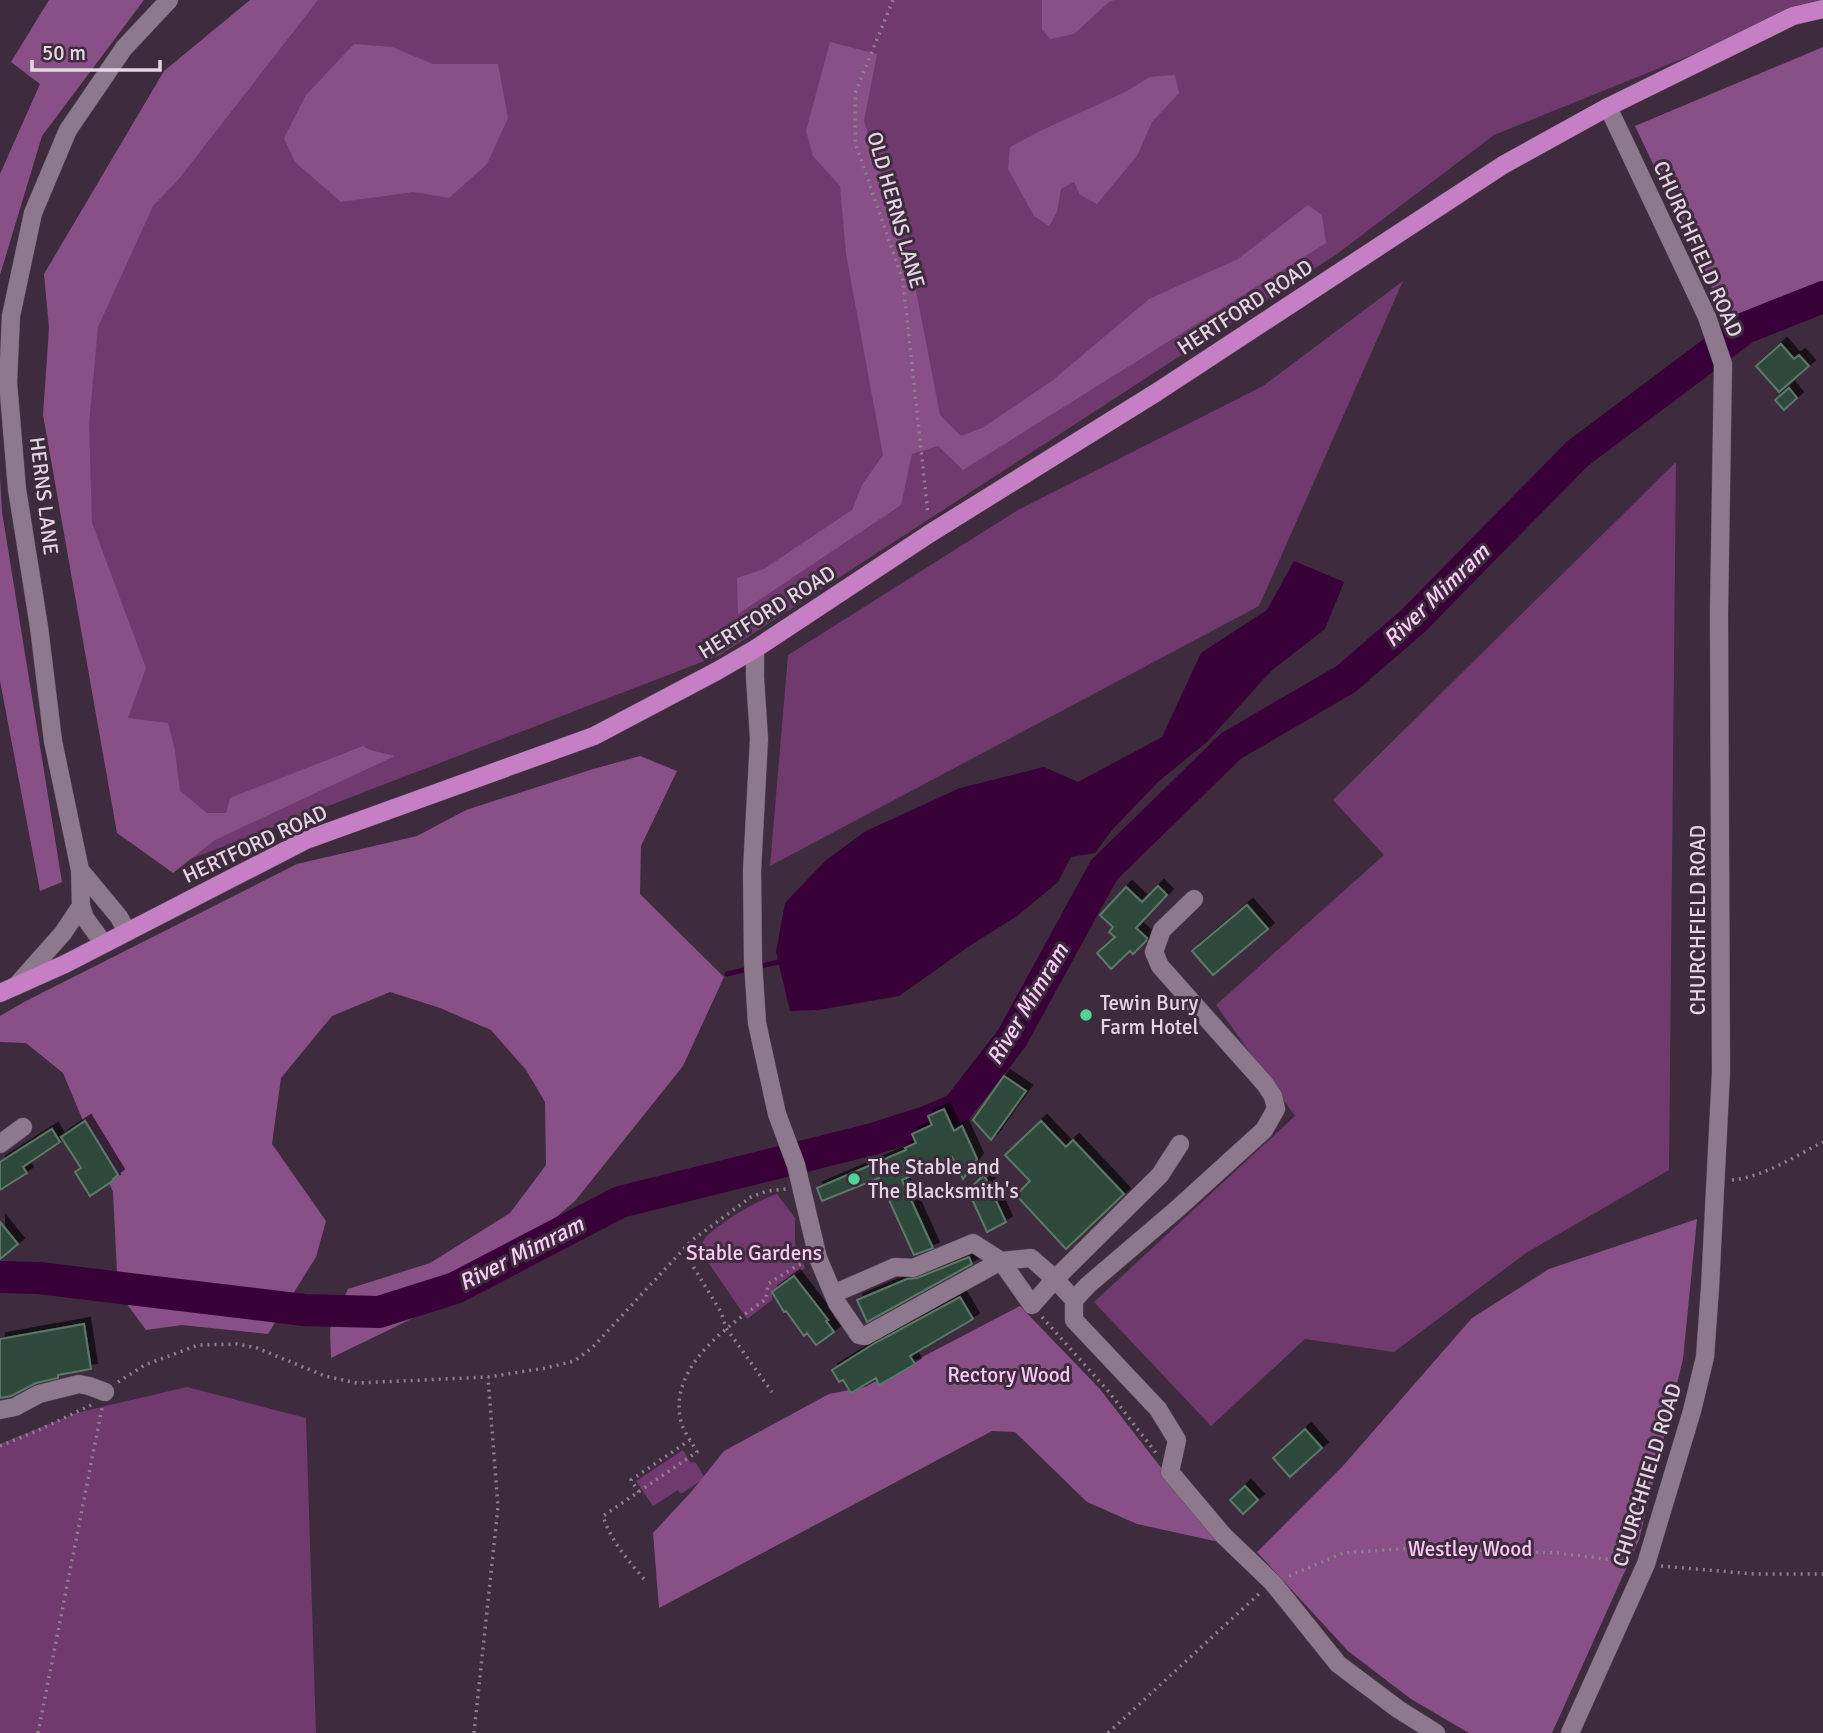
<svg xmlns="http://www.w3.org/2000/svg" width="1823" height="1733" font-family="Signika,sans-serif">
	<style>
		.green { fill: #703a6f }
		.forest { fill: #885087 }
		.water { fill: #380238 }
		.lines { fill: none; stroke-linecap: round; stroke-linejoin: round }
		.stream { stroke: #380238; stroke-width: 5 }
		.river { stroke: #380238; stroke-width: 32 }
		.building { fill: #2f4a3b; stroke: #5b7867; stroke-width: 2; filter: url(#shadow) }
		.minor-casing { stroke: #5a4a59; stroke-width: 19 }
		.major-casing { stroke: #5a4a59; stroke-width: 19 }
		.path { stroke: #90808f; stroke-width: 3.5; stroke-dasharray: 2 5; stroke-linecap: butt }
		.minor { stroke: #8e788d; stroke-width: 18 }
		.major { stroke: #c67fc5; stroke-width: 18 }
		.poi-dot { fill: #51d397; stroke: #3e2b3d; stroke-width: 2.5 }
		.labels { text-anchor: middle; stroke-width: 6; stroke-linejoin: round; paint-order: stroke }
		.street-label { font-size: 21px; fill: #e4d7e3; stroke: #3e2b3d }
		.poi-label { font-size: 21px; fill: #e4d7e3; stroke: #3e2b3d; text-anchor: start }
		.park-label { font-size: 21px; fill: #f9c8f7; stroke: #3e2b3d }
		.water-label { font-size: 23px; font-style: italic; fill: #fdccfb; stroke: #3e2b3d }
	</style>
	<defs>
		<filter id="shadow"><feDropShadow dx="6" dy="-6" stdDeviation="0" flood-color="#0009"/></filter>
	</defs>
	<rect width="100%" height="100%" fill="#3e2b3d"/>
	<path class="green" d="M 273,0 L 1823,0 L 1823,2 L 1494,135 L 1337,254 L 720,655 L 175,865 L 93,685 L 46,389 L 121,204 Z
		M 1403,281 L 1259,606 L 770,866 L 788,655 L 1018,510 L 1263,386 Z
		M 1676,462 L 1669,1170 L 1526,1253 L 1394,1352 L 1305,1339 L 1211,1426 L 1094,1302 L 1295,1116 L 1216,1005 L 1384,855 L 1333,800 Z
		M 777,1194 L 795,1218 L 795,1243 L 805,1268 L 772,1292 L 772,1300 L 747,1319 L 701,1252 C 701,1246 702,1242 706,1237 C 720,1223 759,1199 777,1194 Z
		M 187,1387 L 306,1418 L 316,1733 L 0,1733 L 0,1444 L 76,1413 Z
		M 683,1450 L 690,1462 L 696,1463 L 705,1478 L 681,1494 L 678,1490 L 653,1506 L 636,1481 Z"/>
	<path class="forest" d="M 49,0 L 144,0 L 42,136 L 0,275 L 0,174 L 40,84 L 11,62 Z
		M 250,0 L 318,0 L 178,180 L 153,206 L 98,327 L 89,424 L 92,523 L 146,668 L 128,718 L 168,723 L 175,751 L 180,791 L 207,813 L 226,813 L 230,798 L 363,746 L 370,750 L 395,756 L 215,840 L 173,873 L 117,833 L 43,415 L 49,328 L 44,274 L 164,71 Z
		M 1042,0 L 1114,0 L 1109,2 L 1074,34 L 1050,39 L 1042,29 Z
		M 830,42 L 877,54 L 864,121 L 913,275 L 940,415 L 961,436 L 984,427 L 1053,380 L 1149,299 L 1238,259 L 1308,205 L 1322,215 L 1326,243 L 963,470 L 938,446 L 912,454 L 901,505 L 738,614 L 737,578 L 764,569 L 852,510 L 862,485 L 883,455 L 846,254 L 840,186 L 813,156 L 806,131 Z
		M 354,44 L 392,47 L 433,64 L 498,64 L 508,118 L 487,164 L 449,198 L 413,192 L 341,202 L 295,162 L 284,138 L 306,95 Z
		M 1823,47 L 1823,307 L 1737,341 L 1635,126 Z
		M 1175,75 L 1179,93 L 1152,122 L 1137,156 L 1097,204 L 1080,195 L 1074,182 L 1061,189 L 1057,212 L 1049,226 L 1034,216 L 1008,169 L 1010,147 L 1040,131 L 1123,93 L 1150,77 Z
		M 0,476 L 2,512 L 62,882 L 40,891 L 0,681 Z
		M 640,756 L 677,771 L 641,846 L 640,894 L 724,977 L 683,1066 L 575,1201 L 471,1290 L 331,1358 L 330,1329 L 348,1289 L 430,1263 L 510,1213 L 546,1165 L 545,1102 L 526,1070 L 491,1030 L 440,1008 L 390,992 L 332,1016 L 281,1078 L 272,1144 L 326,1221 L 316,1257 L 268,1334 L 182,1325 L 146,1330 L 118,1292 L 113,1192 L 63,1073 L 26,1043 L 0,1042 L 0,1016 L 24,1002 L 297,864 L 417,836 L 466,810 L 590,770 Z
		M 1697,1219 L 1683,1359 L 1639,1540 L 1552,1733 L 1469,1733 L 1411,1699 L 1348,1651 L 1257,1552 L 1342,1467 L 1472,1318 L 1549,1269 Z
		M 1020,1306 L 1099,1388 L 1219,1542 L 1137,1524 L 1087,1502 L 1015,1432 L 992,1431 L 659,1608 L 653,1533 L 692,1491 L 724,1451 L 829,1394 L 865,1387 Z"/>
	<path class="water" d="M 1294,561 L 1344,582 L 1325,629 L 1271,671 L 1207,742 L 1158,782 L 1112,830 L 1095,853 L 1071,857 L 1058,882 L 1017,916 L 971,945 L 899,996 L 818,1010 L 790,1011 L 776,952 L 785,903 L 826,860 L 866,831 L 960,788 L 1044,767 L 1078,782 L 1162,737 L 1201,653 L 1267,610 Z"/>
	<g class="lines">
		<path class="stream" d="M 727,974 L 778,962"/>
		<path class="river" d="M 0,1277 L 39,1278 L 304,1310 L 379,1312 L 455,1288 L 620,1202 L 873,1139 L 929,1121 L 957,1109 L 1012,1038 L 1104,870 L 1231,746 L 1346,679 L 1413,621 L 1577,454 L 1745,328 L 1823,297"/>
	</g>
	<path class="building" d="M 1781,344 L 1794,359 L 1799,355 L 1809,366 L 1779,392 L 1756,366 Z
		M 1789,388 L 1797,398 L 1784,410 L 1775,400 Z
		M 1158,886 L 1167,895 L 1136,928 L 1147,938 L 1146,941 L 1133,954 L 1130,951 L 1111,969 L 1097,953 L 1115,937 L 1109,932 L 1113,927 L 1100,915 L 1126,887 L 1142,902 Z
		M 1247,905 L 1268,929 L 1213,975 L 1192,951 Z
		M 1004,1076 L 1026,1091 L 991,1140 L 973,1120 Z
		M 944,1109 L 954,1131 L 962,1126 L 977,1159 L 963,1179 L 952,1157 L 902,1180 L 933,1248 L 914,1255 L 879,1178 L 822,1201 L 817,1188 L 906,1150 L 905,1148 L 916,1143 L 912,1134 L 932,1125 L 928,1116 Z
		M 85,1121 L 118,1175 L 113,1179 L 114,1180 L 90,1196 L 75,1172 L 81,1168 L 61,1137 Z
		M 1041,1121 L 1066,1147 L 1073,1140 L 1124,1194 L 1066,1249 L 1016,1195 L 1030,1181 L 1005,1155 Z
		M 52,1129 L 60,1142 L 23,1167 L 27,1173 L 0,1190 L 0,1162 Z
		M 984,1175 L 1006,1222 L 987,1232 L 968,1190 Z
		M 0,1222 L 18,1244 L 0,1259 Z
		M 969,1257 L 972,1264 L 867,1322 L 857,1300 L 907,1279 L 917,1278 Z
		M 794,1276 L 828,1320 L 826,1321 L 834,1332 L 816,1345 L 807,1333 L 804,1336 L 786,1311 L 784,1312 L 772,1292 Z
		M 960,1297 L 973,1319 L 910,1356 L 915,1364 L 879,1385 L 876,1378 L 851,1393 L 843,1380 L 839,1382 L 832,1370 L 875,1343 Z
		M 84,1324 L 91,1369 L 58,1375 L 58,1378 L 36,1383 L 11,1396 L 0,1398 L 0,1339 Z
		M 1305,1429 L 1322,1448 L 1290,1477 L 1273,1458 Z
		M 1245,1486 L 1258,1500 L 1243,1514 L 1230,1500 Z"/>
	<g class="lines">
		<defs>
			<path id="minor" d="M 755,649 L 755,677 L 759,739 L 752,871 L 753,961 L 757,1023 L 777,1114 L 796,1165 L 818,1258 L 837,1303 L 859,1335 L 865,1336 L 1001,1261 L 1031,1258 L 1055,1279 L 1074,1300 L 1074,1320 L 1158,1409 L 1177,1440 L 1170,1472 L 1223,1535 L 1273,1583 L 1338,1664 L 1398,1709 L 1436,1733
				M 80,870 L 119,917 L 127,932
				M 104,944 L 85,918 L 81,906 L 80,870 L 53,741 L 39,627 L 17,489 L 8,382 L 11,316 L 33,213 L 68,130 L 124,48 L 169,0
				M 16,986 L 63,933 L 81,906
				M 0,1144 L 23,1127
				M 833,1294 L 895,1267 L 913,1268 L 973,1243 L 1001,1261 L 1032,1305 L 1055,1279 L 1160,1175 L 1180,1144
				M 1074,1300 L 1088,1285 L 1177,1209 L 1264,1130 L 1276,1109 L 1273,1096 L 1265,1084 L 1160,966 L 1154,952 L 1162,930 L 1194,899
				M 0,1410 L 15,1407 L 39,1394 L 79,1384 L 89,1386 L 105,1392
				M 1570,1733 L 1646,1564 L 1692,1411 L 1705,1357 L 1710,1288 L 1721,1072 L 1719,614 L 1723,364 L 1707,317 L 1608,107"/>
			<path id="major" d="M 0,993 L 65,964 L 306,840 L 594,736 L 717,671 L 755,649 L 929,534 L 1157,392 L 1503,165 L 1608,107 L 1793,16 L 1823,9"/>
		</defs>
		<use href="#minor" class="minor-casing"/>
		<use href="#major" class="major-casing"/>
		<path class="path" d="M 893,0 L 855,93 L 855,142 L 903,281 L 928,515
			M 1732,1180 C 1764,1177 1795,1156 1823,1142
			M 687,1247 L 694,1268 L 721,1312 L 726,1328 L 772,1392
			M 1042,1317 L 1109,1392 L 1156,1453
			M 118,1382 L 145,1365 L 198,1345 L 237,1344 L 257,1348 L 325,1376 L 357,1383 L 488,1377 L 546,1368 L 574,1361 L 592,1348 L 691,1241 L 751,1197 L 767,1191 L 786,1189
			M 0,1446 L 39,1430 L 91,1405
			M 639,1492 L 631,1480 L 690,1440
			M 1661,1566 L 1754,1574 L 1823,1574
			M 1289,1576 L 1343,1553 L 1415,1548 L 1557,1553 L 1629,1562
			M 644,1579 C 627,1559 611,1541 603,1516 L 697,1452 C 691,1441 682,1430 680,1417 C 671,1365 729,1325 766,1299 L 768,1284 L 795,1267 L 803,1263
			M 38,1733 L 102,1408
			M 474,1733 L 498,1507 L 488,1377
			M 1108,1733 L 1261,1592"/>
		<use href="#minor" class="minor"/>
		<use href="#major" class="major"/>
	</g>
	<g class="poi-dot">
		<circle cx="1086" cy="1015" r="7"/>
		<circle cx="854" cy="1179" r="7"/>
	</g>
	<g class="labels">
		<g class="street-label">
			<text transform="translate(896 210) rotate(74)" y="7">OLD HERNS LANE</text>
			<text transform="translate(1698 249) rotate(66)" y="7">CHURCHFIELD ROAD</text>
			<text transform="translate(1245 307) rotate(-33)" y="7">HERTFORD ROAD</text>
			<text transform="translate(44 496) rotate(83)" y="7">HERNS LANE</text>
			<text transform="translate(767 612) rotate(-32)" y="7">HERTFORD ROAD</text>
			<text transform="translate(255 844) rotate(-25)" y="7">HERTFORD ROAD</text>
			<text transform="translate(1698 920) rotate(-90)" y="7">CHURCHFIELD ROAD</text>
			<text transform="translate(1647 1475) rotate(-73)" y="7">CHURCHFIELD ROAD</text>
		</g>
		<g class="poi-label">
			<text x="1100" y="1010">Tewin Bury<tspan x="1100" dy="24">Farm Hotel</tspan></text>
			<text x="868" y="1174">The Stable and<tspan x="868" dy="24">The Blacksmith's</tspan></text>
		</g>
		<g class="park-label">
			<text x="754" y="1260">Stable Gardens</text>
			<text x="1009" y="1382">Rectory Wood</text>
			<text x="1470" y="1556">Westley Wood</text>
		</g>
		<g class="water-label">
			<text transform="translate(1436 595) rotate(-44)" y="8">River Mimram</text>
			<text transform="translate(1027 1004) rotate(-59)" y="8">River Mimram</text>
			<text transform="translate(521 1253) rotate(-27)" y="8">River Mimram</text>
		</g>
	</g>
	<path d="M32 60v10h128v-10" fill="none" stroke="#e4d7e3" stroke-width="3.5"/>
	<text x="42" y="60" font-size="21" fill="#e4d7e3" stroke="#3e2b3d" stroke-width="5" paint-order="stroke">50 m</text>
</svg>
